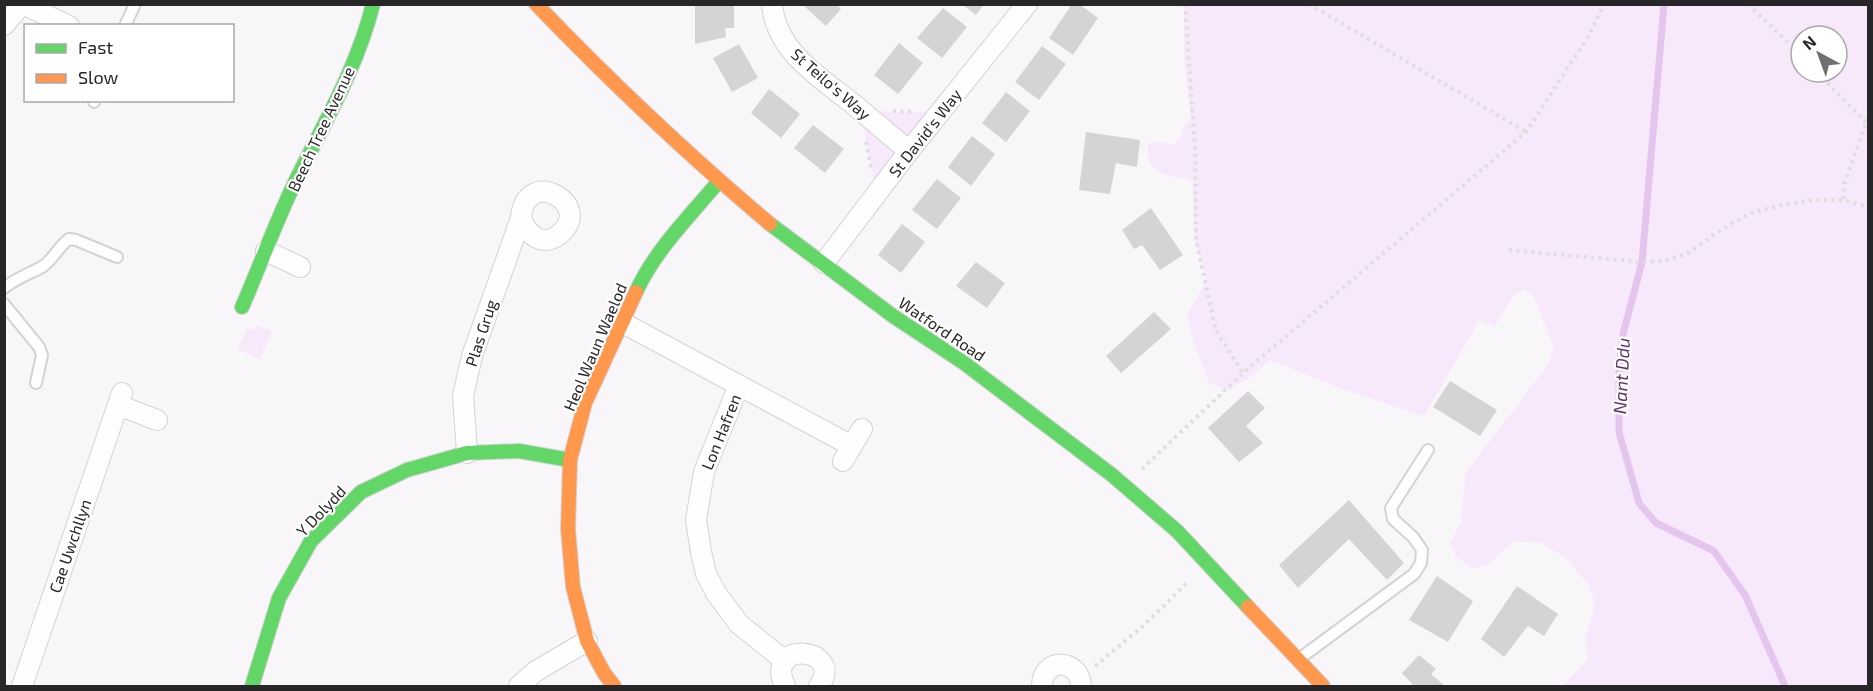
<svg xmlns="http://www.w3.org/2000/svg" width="1873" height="691" font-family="'Exo 2',sans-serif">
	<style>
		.green { fill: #f7e8fb; fill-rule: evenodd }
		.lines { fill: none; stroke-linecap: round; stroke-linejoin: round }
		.stream { stroke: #e3c5ed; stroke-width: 7 }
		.building { fill: #d6d3d7 }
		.lane-casing { stroke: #d4d2d5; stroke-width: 14 }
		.street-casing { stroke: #d4d2d5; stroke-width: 22 }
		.fast-casing { stroke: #d4d2d5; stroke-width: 16 }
		.slow-casing { stroke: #d4d2d5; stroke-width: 16 }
		.path { stroke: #dfdedf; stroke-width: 4; stroke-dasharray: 3 4.5; stroke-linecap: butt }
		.lane { stroke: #fefefe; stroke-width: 10 }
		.street { stroke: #fefefe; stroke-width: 20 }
		.fast { stroke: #63d668; stroke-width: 14 }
		.slow { stroke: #ff974d; stroke-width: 14 }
		.labels { text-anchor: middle; stroke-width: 4.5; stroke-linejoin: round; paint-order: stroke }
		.street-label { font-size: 16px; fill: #282628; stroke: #fff }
		.water-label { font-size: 18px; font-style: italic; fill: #643273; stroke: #fff }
	</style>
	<rect width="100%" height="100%" fill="#f9f6fa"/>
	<path class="green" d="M 1184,5 L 1868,5 L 1868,686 L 1562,686 L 1588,659 L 1585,639 L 1595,606 L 1589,586 L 1567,559 L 1542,543 L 1514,541 L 1489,564 L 1473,569 L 1456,557 L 1450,542 L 1461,523 L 1465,474 L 1549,363 L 1554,348 L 1534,297 L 1524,289 L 1514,295 L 1495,326 L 1482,322 L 1480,319 L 1424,416 L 1345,390 L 1270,360 L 1252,376 L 1229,390 L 1209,383 L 1194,343 L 1187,315 L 1202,288 L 1207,282 L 1194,240 L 1193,180 C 1169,177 1144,174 1148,144 L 1159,141 L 1172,145 L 1180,139 L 1184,126 L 1191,119 L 1184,60 ZM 1801,36 L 1837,36 L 1837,72 L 1801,72 Z
		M 861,111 L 941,112 L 876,195 Z
		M 256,325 L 272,331 L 260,359 L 238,349 L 247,328 L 254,331 Z"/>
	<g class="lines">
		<path class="stream" d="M 1664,4 L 1642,262 L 1623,334 L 1619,372 L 1619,432 L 1639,503 L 1656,523 L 1714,551 L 1745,595 L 1785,686"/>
	</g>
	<path class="building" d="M 695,4 L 734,4 L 734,28 L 725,28 L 726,37 L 695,44 Z
		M 806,4 L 836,4 L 841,9 L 826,26 L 805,7 Z
		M 962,4 L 984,4 L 976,15 Z
		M 1072,4 L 1079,4 L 1098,18 L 1073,55 L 1049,38 Z
		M 943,8 L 967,27 L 942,58 L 917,38 Z
		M 899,43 L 923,63 L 898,94 L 874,75 Z
		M 739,44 L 758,78 L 732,92 L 713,58 Z
		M 1042,46 L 1066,64 L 1039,100 L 1015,82 Z
		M 769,89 L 800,114 L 781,138 L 751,113 Z
		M 1006,92 L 1030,111 L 1006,142 L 982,123 Z
		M 813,125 L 844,149 L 825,173 L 794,148 Z
		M 1086,132 L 1140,140 L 1137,167 L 1116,163 L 1110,194 L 1079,190 Z
		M 972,136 L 995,154 L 971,186 L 948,167 Z
		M 937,179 L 961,198 L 937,229 L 912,210 Z
		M 1151,208 L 1183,255 L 1160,270 L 1142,245 L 1134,249 L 1122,230 Z
		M 902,224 L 925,242 L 901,273 L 878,255 Z
		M 976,262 L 1005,283 L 987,308 L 956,286 Z
		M 1154,312 L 1171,329 L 1121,373 L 1106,356 Z
		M 1450,381 L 1497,410 L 1480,436 L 1433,407 Z
		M 1248,391 L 1265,408 L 1246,426 L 1263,443 L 1239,462 L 1208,428 Z
		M 1349,500 L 1404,563 L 1387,580 L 1349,539 L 1298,588 L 1279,565 Z
		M 1437,576 L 1473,601 L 1448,642 L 1409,620 Z
		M 1517,586 L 1558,614 L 1544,636 L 1528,626 L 1504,657 L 1481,639 Z
		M 1419,655 L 1436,669 L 1431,674 L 1445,686 L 1414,686 L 1402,673 Z"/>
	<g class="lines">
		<defs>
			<path id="lane" d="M 125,26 L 135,4
				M 94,102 L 94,100
				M 4,288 C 16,278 29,274 42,267 C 53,260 58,247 69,239 L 76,240 L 117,257
				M 4,304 L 39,347 L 42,355 L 36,383
				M 1299,659 L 1414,574 L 1421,563 L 1422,550 L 1413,537 L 1393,519 L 1391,508 L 1428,450"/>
			<path id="street" d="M 23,4 L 69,26
				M 772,4 C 776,51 818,76 852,103 C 871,119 890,135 909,151
				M 4,25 L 22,4
				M 266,251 L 300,267
				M 824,263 L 909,151 L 1027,4
				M 623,323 L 852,446
				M 739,385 L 704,472 L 696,520 L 701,552 L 706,574 L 716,593 L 739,624 L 785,661
				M 118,405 L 157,420
				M 467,453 L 463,396 L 472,356 L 521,218 C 525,165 595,204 560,234 C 543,248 527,235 521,218
				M 843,461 L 862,429
				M 22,686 L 122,393
				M 519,686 L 536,671 L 587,641
				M 785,686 C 763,638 846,648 819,686
				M 1042,686 C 1042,657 1080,658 1081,686"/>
			<path id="fast" d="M 770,224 L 893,316 L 964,363 L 1112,475 L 1177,531 L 1248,607
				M 636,292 C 655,250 690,216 719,181
				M 242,307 C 261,264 277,218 298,176 C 326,120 358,65 373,4
				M 252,686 L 279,598 L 311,541 L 361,492 L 407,470 L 467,453 L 519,451 L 570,460"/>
			<path id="slow" d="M 536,4 C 610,81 688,155 770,224
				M 1248,607 L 1323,686
				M 614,686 L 604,673 L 587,641 L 573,587 L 568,529 L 570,460 L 585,403 L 636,292"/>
		</defs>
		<use href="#lane" class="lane-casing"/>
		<use href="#street" class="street-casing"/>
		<use href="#fast" class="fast-casing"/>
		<use href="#slow" class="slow-casing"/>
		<path class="path" d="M 1185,4 L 1195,149 L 1196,240 L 1216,331 L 1243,373
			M 1309,4 L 1526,132
			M 1748,4 L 1801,55
			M 1817,72 L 1866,123
			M 893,111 L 913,112
			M 866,142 L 871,167
			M 1843,199 L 1844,184 L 1868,118
			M 1509,250 L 1642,262 L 1665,261 L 1688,253 L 1727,226 L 1751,213 L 1782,205 L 1812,200 L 1843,200 L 1868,207
			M 1142,469 L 1243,373 L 1526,132 L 1588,37 L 1604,4
			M 1095,666 L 1143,626 L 1189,581"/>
		<use href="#lane" class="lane"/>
		<use href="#street" class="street"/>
		<use href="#fast" class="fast"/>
		<use href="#slow" class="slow"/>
	</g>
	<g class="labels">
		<g class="street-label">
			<text transform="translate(831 84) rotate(41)" y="6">St Teilo's Way</text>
			<text transform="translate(321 129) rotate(-65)" y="6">Beech Tree Avenue</text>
			<text transform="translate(925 133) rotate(-52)" y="6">St David's Way</text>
			<text transform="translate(942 329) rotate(34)" y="6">Watford Road</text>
			<text transform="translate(481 333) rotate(-72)" y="6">Plas Grug</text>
			<text transform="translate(595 347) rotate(-67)" y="6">Heol Waun Waelod</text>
			<text transform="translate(721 432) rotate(-68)" y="6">Lon Hafren</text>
			<text transform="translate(321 511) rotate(-46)" y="6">Y Dolydd</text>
			<text transform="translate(70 546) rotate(-71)" y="6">Cae Uwchllyn</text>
		</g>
		<g class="water-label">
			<text transform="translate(1622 376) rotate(-87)" y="6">Nant Ddu</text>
		</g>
	</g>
	<rect width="1873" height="691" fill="none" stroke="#282628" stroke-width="12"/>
	<rect x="24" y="24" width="210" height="78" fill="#ffffff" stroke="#a9a8a9" stroke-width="1.5"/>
	<rect x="36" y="44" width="30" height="9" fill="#63d668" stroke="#a9a8a9" stroke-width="1.5"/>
	<text x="78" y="54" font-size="18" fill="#282628">Fast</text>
	<rect x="36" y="74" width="30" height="9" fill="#ff974d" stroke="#a9a8a9" stroke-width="1.5"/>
	<text x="78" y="84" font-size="18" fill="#282628">Slow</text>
	<g transform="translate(1819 54) rotate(319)"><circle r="28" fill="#ffffff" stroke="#a9a8a9" stroke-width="1.5"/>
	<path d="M0-4.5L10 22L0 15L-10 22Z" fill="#716f72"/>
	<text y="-9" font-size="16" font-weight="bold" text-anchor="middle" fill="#282628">N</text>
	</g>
</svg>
